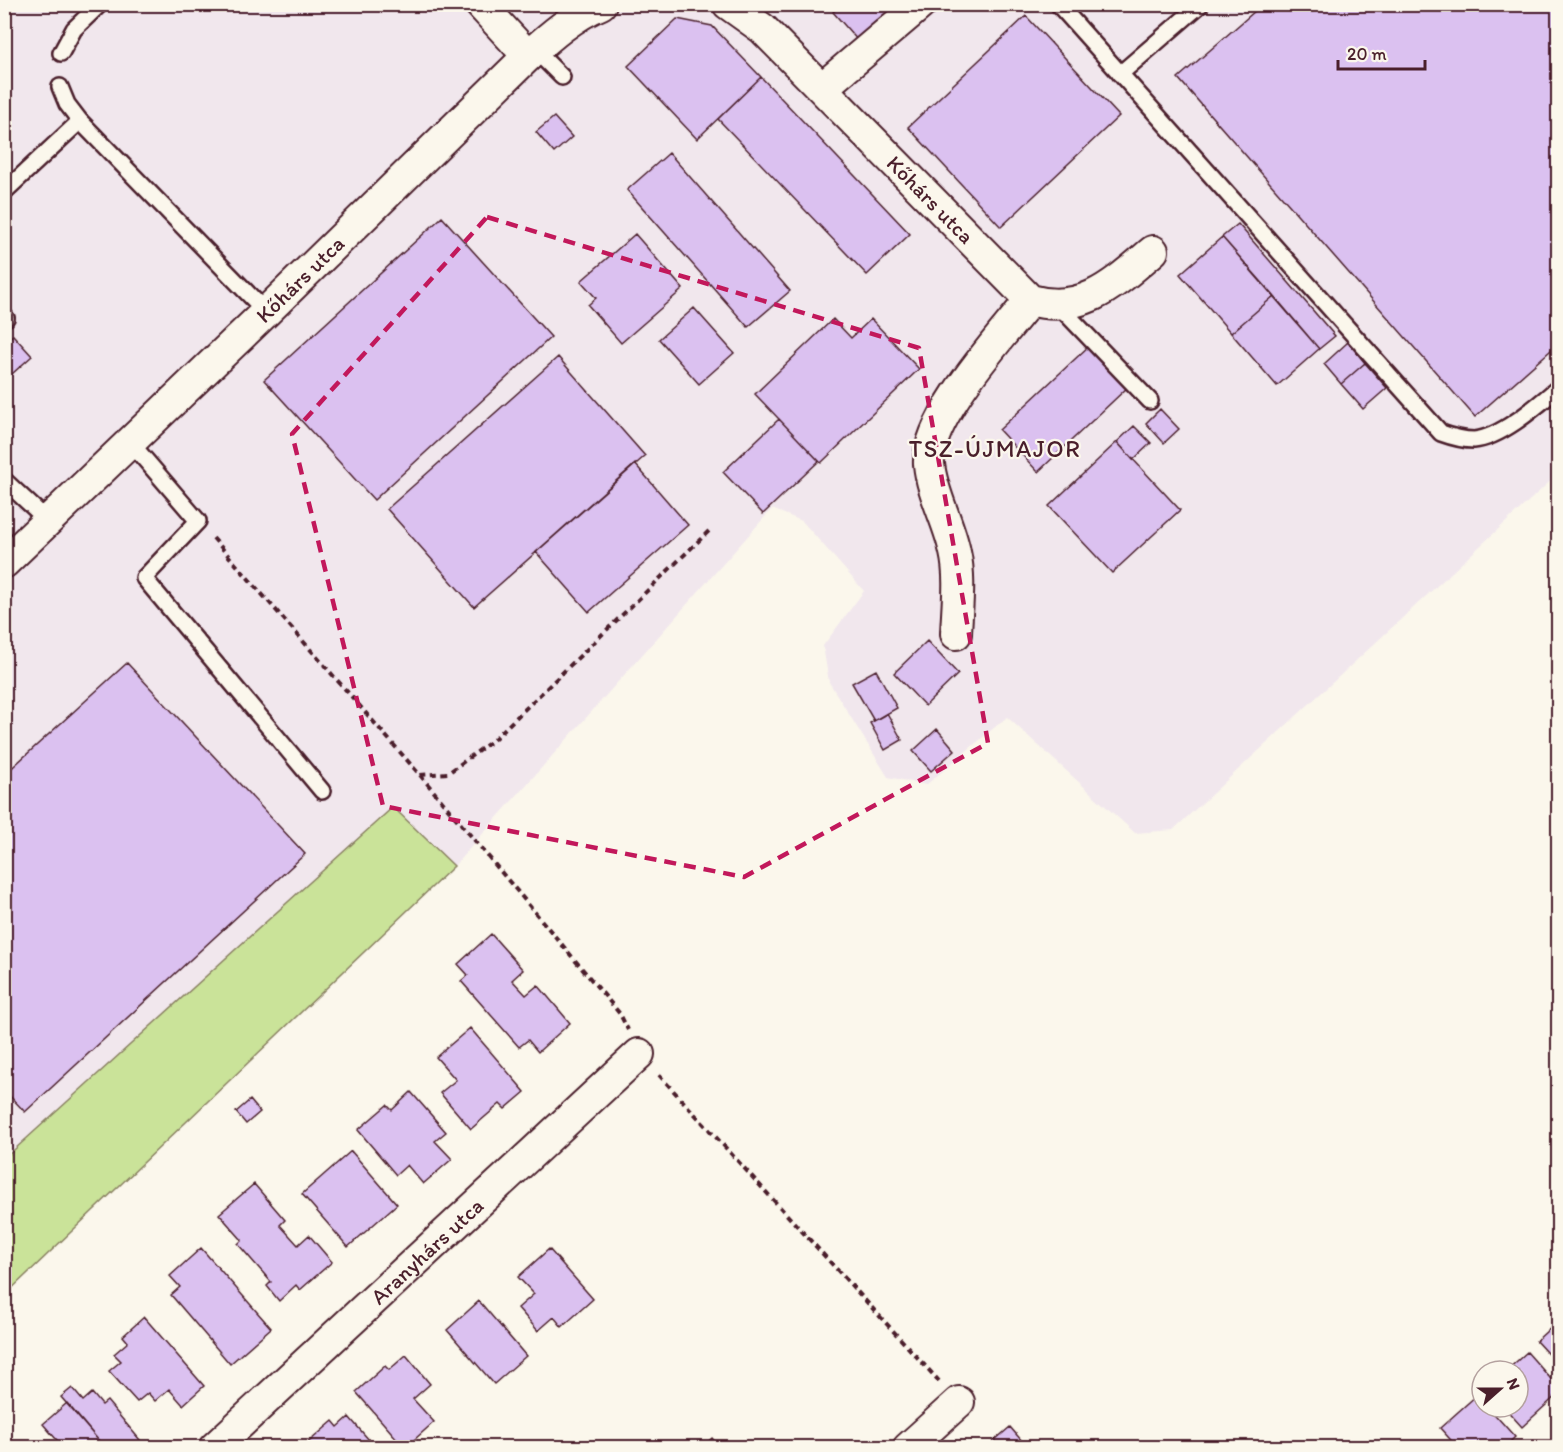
<svg xmlns="http://www.w3.org/2000/svg" width="1563" height="1452" font-family="Itim,sans-serif">
	<style>
		.built { fill: #f1e7ed }
		.green { fill: #cae399; stroke: #8a8162; stroke-width: 1.5 }
		.building { fill: #dbc1f0; stroke: #4a1f2b; stroke-width: 1.5 }
		.lines { fill: none; stroke-linecap: round; stroke-linejoin: round }
		.service-casing { stroke: #4a1f2b; stroke-width: 20 }
		.minor-casing { stroke: #4a1f2b; stroke-width: 34 }
		.path { stroke: #4a1f2b; stroke-width: 4; stroke-dasharray: 6 4.5; stroke-linecap: butt }
		.service { stroke: #fbf7ec; stroke-width: 15 }
		.minor { stroke: #fbf7ec; stroke-width: 30 }
		.marked { fill: none; stroke: #c2185b; stroke-width: 4.5; stroke-dasharray: 12 8; stroke-linejoin: round }
		.labels { text-anchor: middle; stroke-width: 4.5; stroke-linejoin: round; paint-order: stroke }
		.street-label { font-size: 22px; fill: #4a1f2b; stroke: #fbf7ec }
		.neighbourhood-label { font-size: 24px; letter-spacing: 1.5px; fill: #4a1f2b; stroke: #fbf7ec }
	</style>
	<rect width="100%" height="100%" fill="#fbf7ec"/>
	<filter id="ink" filterUnits="userSpaceOnUse"><feTurbulence type="fractalNoise" baseFrequency=".0167" numOctaves="2"/><feDisplacementMap in="SourceGraphic" scale="12" xChannelSelector="R" yChannelSelector="G"/><feConvolveMatrix kernelMatrix="1 2 1 2 8 2 1 2 1" color-interpolation-filters="sRGB"/></filter>
	<g filter="url(#ink)">
		<path class="built" d="M 5,5 L 1558,5 L 1558,474 L 1173,830 L 1135,833 L 1007,717 L 926,785 L 888,777 L 829,682 L 823,646 L 864,591 L 802,521 L 772,509 L 454,866 L 393,807 L 5,1158 Z"/>
		<path class="green" d="M 393,807 L 454,866 L 5,1295 L 5,1158 Z"/>
		<path class="building" d="M 841,4 L 902,4 L 859,42 L 833,12 Z
			M 1263,4 L 1558,4 L 1558,344 L 1475,417 L 1178,78 Z
			M 1026,16 L 1119,116 L 1001,227 L 908,127 Z
			M 677,19 L 712,26 L 761,77 L 697,139 L 628,66 Z
			M 761,77 L 910,234 L 867,275 L 718,119 Z
			M 554,117 L 572,137 L 554,153 L 536,132 Z
			M 669,153 L 790,291 L 748,327 L 627,190 Z
			M 442,217 L 551,337 L 374,500 L 264,380 Z
			M 1238,224 L 1335,336 L 1319,349 L 1222,237 Z
			M 635,234 L 683,289 L 621,343 L 588,305 L 596,298 L 581,281 Z
			M 1222,237 L 1274,296 L 1231,333 L 1180,274 Z
			M 1274,296 L 1319,349 L 1277,386 L 1231,333 Z
			M 694,308 L 734,353 L 699,384 L 659,339 Z
			M 833,319 L 851,338 L 871,319 L 919,369 L 821,463 L 755,394 Z
			M 13,335 L 32,356 L 4,381 L 4,342 Z
			M 1348,342 L 1365,363 L 1341,384 L 1324,364 Z
			M 1090,345 L 1129,386 L 1038,472 L 999,430 Z
			M 558,357 L 645,456 L 474,607 L 387,509 Z
			M 1365,363 L 1387,388 L 1363,409 L 1341,384 Z
			M 1160,409 L 1179,429 L 1164,443 L 1146,423 Z
			M 779,419 L 819,461 L 763,514 L 723,472 Z
			M 1134,426 L 1151,443 L 1133,460 L 1117,442 Z
			M 1117,442 L 1180,510 L 1112,573 L 1049,506 Z
			M 635,464 L 688,525 L 589,612 L 536,552 Z
			M 927,641 L 958,674 L 925,706 L 894,673 Z
			M 127,663 L 305,854 L 25,1112 L 4,1090 L 4,775 Z
			M 876,670 L 897,708 L 874,721 L 852,683 Z
			M 887,713 L 902,740 L 885,750 L 870,723 Z
			M 937,729 L 955,750 L 931,771 L 913,751 Z
			M 491,934 L 523,970 L 512,980 L 526,995 L 538,985 L 570,1023 L 538,1052 L 528,1040 L 519,1047 L 461,981 L 468,975 L 458,964 Z
			M 470,1028 L 525,1092 L 505,1109 L 500,1104 L 471,1129 L 440,1093 L 456,1080 L 436,1057 Z
			M 411,1092 L 446,1132 L 435,1141 L 452,1159 L 423,1184 L 407,1165 L 396,1175 L 358,1130 L 387,1105 L 392,1110 Z
			M 250,1100 L 260,1112 L 246,1124 L 236,1112 Z
			M 351,1151 L 397,1204 L 348,1247 L 302,1194 Z
			M 254,1184 L 285,1220 L 280,1225 L 298,1245 L 309,1235 L 332,1262 L 300,1290 L 296,1285 L 279,1301 L 267,1286 L 271,1282 L 238,1244 L 242,1240 L 219,1214 Z
			M 201,1248 L 271,1328 L 230,1364 L 171,1295 L 180,1287 L 170,1276 Z
			M 549,1249 L 593,1299 L 562,1327 L 554,1317 L 538,1331 L 518,1308 L 534,1294 L 518,1277 Z
			M 479,1301 L 526,1356 L 494,1384 L 447,1330 Z
			M 144,1317 L 204,1386 L 183,1405 L 169,1389 L 155,1401 L 148,1393 L 137,1402 L 109,1371 L 121,1361 L 114,1354 L 128,1342 L 123,1336 Z
			M 1558,1321 L 1558,1365 L 1536,1341 Z
			M 1527,1352 L 1558,1387 L 1558,1394 L 1522,1427 L 1504,1407 L 1518,1407 L 1518,1371 L 1506,1371 Z
			M 406,1355 L 430,1384 L 413,1399 L 434,1422 L 405,1448 L 356,1392 L 385,1366 L 389,1370 Z
			M 72,1388 L 83,1401 L 92,1393 L 102,1405 L 107,1401 L 140,1440 L 132,1448 L 105,1448 L 61,1397 Z
			M 1477,1395 L 1482,1400 L 1482,1407 L 1488,1407 L 1515,1437 L 1504,1448 L 1458,1448 L 1440,1428 Z
			M 67,1403 L 105,1448 L 61,1448 L 63,1447 L 43,1424 Z
			M 349,1417 L 376,1448 L 304,1446 L 333,1421 L 338,1427 Z
			M 1010,1427 L 1028,1448 L 989,1448 L 988,1446 Z
			M 712,1438 L 720,1448 L 701,1448 Z"/>
		<g class="lines">
			<defs>
				<path id="service" d="M 1058,4 L 1441,433 C 1452,437 1462,440 1474,440 C 1501,438 1538,405 1558,388
					M 535,50 L 562,77
					M 61,53 L 74,29 L 100,4
					M 1120,74 L 1201,4
					M 60,87 L 67,104 L 80,121
					M 4,192 L 80,121 L 266,312
					M 1058,305 L 1150,401
					M 4,319 L 6,318
					M 130,442 L 198,521 L 144,578 L 322,791
					M 4,480 L 48,521"/>
				<g id="minor">
					<path d="M 480,4 L 528,56"/>
					<path id="s1" d="M 728,4 L 763,29 L 1030,300 C 1084,315 1115,283 1153,251"/>
					<path d="M 822,88 L 921,4"/>
					<path id="s2" d="M 4,563 L 266,312 L 528,56 C 549,37 574,15 601,4"/>
					<path d="M 956,634 C 957,607 961,578 955,552 C 949,522 932,494 929,464 C 926,418 1002,336 1030,300"/>
					<path id="s3" d="M 214,1448 L 639,1054"/>
					<path d="M 908,1448 L 959,1402"/>
				</g>
			</defs>
			<use href="#service" class="service-casing"/>
			<use href="#minor" class="minor-casing"/>
			<path class="path" d="M 213,538 L 420,775 L 448,773 L 492,741 L 711,529
				M 420,775 L 620,1014 L 628,1030
				M 659,1075 L 939,1381"/>
			<use href="#service" class="service"/>
			<use href="#minor" class="minor"/>
		</g>
	</g>
	<path class="marked" d="M 487,217 L 919,348 L 988,743 L 744,877 L 383,806 L 292,434 Z"/>
	<g class="labels">
		<g class="street-label">
			<text dy="8" stroke="none"><textPath href="#s1" startOffset="282">Kőhárs utca</textPath></text>
			<text dy="8" stroke="none"><textPath href="#s2" startOffset="410">Kőhárs utca</textPath></text>
			<text dy="8" stroke="none"><textPath href="#s3" startOffset="290">Aranyhárs utca</textPath></text>
		</g>
		<g class="neighbourhood-label">
			<text x="995" y="457">TSZ-ÚJMAJOR</text>
		</g>
	</g>
	<rect width="1563" height="1452" fill="none" stroke="#fbf7ec" stroke-width="24"/>
	<rect x="12" y="12" width="1539" height="1428" fill="none" stroke="#4a1f2b" stroke-width="2" filter="url(#ink)"/>
	<g transform="translate(1500 1389) rotate(69)"><circle r="28" fill="#fbf7ec" stroke="#b4a19f" stroke-width="1.5"/>
	<path d="M0-4.5L10 22L0 15L-10 22Z" fill="#4a1f2b"/>
	<text y="-9" font-size="16" font-weight="bold" text-anchor="middle" fill="#4a1f2b">N</text>
	</g>
	<path d="M1338 60v9h87v-9" fill="none" stroke="#4a1f2b" stroke-width="3"/>
	<text x="1347" y="60" font-size="18" fill="#4a1f2b" stroke="#fbf7ec" stroke-width="4.5" paint-order="stroke">20 m</text>
</svg>
